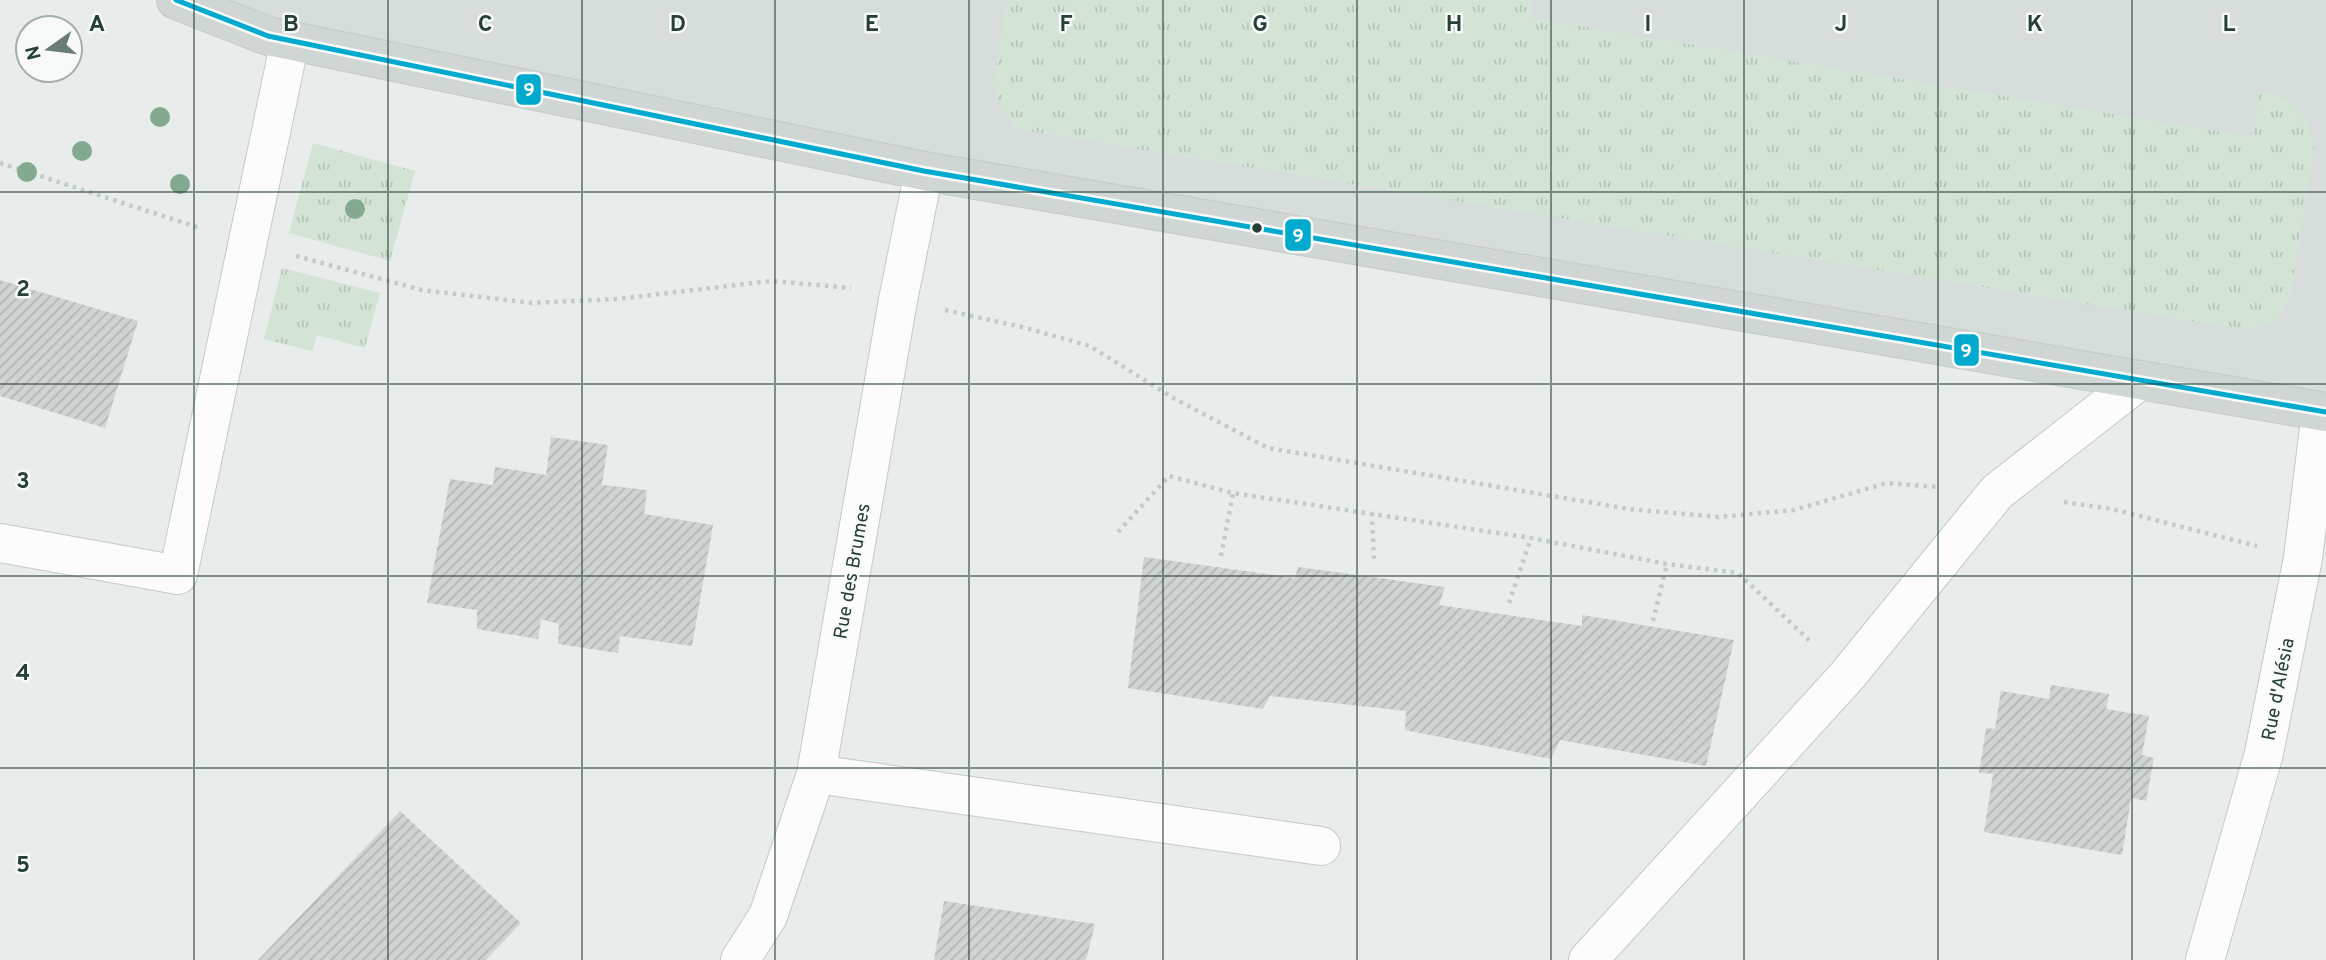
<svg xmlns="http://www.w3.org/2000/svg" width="2326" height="960" font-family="Overpass,sans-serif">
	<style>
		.built { fill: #d6ddda }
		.grass { fill: url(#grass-tufts) }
		.building { fill: url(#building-hatch) }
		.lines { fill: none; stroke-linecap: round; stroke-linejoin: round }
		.minor-casing { stroke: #c5c9c7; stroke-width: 40 }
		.major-casing { stroke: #c3cac8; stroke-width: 40 }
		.path { stroke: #c3cbc7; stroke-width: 4.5; stroke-dasharray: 3.5 5; stroke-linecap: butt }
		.minor { stroke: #fcfcfc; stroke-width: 38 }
		.major { stroke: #d0d6d4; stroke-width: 38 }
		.bus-1-casing { stroke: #f7faf8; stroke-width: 10 }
		.bus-1 { stroke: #00a9ce; stroke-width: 5 }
		.tree { fill: #84a991 }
		.grid { fill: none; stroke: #263f37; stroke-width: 2; stroke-opacity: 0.55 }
		.bus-dot { fill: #263f37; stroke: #f7faf8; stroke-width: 2.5 }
		.labels { text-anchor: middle; stroke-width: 5; stroke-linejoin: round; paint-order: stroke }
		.street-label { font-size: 19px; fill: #263f37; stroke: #f7faf8 }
		.grid-label { font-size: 23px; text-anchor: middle; font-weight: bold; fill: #263f37; stroke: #f7faf8; stroke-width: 5; stroke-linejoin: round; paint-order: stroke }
		.line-badge { stroke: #f7faf8; stroke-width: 2.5 }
		.badge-label { font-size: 19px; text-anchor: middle; font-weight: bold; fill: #fff }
	</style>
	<defs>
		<pattern id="grass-tufts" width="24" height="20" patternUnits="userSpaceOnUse" patternTransform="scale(1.75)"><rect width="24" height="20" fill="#d3e4d7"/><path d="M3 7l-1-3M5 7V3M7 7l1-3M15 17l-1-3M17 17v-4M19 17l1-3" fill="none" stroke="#b5c5b9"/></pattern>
		<pattern id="building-hatch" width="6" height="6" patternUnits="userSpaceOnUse" patternTransform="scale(1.75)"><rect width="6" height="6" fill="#cfd4d2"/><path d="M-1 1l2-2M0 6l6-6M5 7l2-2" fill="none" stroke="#b2b7b5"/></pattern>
	</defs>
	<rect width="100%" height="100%" fill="#e8ecea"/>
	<path class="built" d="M 176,0 L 2326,0 L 2326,412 L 1492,268 Z"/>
	<path class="grass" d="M 1007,0 L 1532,0 L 1530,18 L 2252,137 L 2260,92 L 2274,94 L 2292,103 L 2307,121 L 2314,148 L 2290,296 C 2278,321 2271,324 2245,330 L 1017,129 L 1003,111 L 993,84 Z
		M 313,143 L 415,171 L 390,261 L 289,233 Z
		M 282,268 L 380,293 L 365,348 L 317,335 L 312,351 L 264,339 Z"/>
	<path class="building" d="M 0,280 L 138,321 L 105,428 L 0,396 Z
		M 551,437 L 608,445 L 602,485 L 647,490 L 644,514 L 713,525 L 692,646 L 620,636 L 618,653 L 558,644 L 559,624 L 541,619 L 538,639 L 477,629 L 477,610 L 427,603 L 450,479 L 493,485 L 495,467 L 546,475 Z
		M 1144,557 L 1295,578 L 1298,567 L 1445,587 L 1439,605 L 1582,626 L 1582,615 L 1734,640 L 1706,766 L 1560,740 L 1551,759 L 1405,730 L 1406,711 L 1270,696 L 1263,709 L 1128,688 Z
		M 2051,685 L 2109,694 L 2106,709 L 2149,716 L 2142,755 L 2154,758 L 2146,801 L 2131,798 L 2122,855 L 1984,832 L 1993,774 L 1979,773 L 1986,728 L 1995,729 L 2001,691 L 2049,699 Z
		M 400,811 L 521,923 L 486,960 L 258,960 Z
		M 944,901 L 1095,924 L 1086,960 L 934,960 Z"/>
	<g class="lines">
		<defs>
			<path id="minor" d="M 0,543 L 178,575 L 290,41
				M 816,774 L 1321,846
				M 740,960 L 768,916 L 816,774 L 898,300 L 924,171
				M 1588,960 L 1847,676 L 1997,492 L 2140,380
				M 2205,960 L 2264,753 L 2303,558 L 2321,412"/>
			<path id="major" d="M 176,0 L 268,36 L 924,171 L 2326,412"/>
		</defs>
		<use href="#minor" class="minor-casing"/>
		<use href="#major" class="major-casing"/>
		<path class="path" d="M 0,163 L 200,228
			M 296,256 L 422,290 L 532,303 L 617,299 L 771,281 L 851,288
			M 945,310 L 1022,327 L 1090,346 L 1175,399 L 1268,448 L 1629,509 L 1718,517 L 1794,510 L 1887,483 L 1937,487
			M 2064,502 L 2112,509 L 2257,546
			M 1372,513 L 1374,561
			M 1118,532 L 1169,476 L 1233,493 L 1531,538 L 1667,564 L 1738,573 L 1812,643
			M 1221,556 L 1233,493
			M 1509,603 L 1531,538
			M 1653,621 L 1667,564"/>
		<use href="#minor" class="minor"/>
		<use href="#major" class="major"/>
		<defs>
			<path id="bus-1" d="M 176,0 L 268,36 L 924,171 L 2326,412"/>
		</defs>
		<use href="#bus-1" class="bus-1-casing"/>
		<use href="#bus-1" class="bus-1"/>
	</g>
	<g class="tree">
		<circle cx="160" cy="117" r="10"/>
		<circle cx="82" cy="151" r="10"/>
		<circle cx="27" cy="172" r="10"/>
		<circle cx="180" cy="184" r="10"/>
		<circle cx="355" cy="209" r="10"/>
	</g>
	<path class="grid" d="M 194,0 L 194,960M 388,0 L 388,960M 582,0 L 582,960M 775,0 L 775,960M 969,0 L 969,960M 1163,0 L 1163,960M 1357,0 L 1357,960M 1551,0 L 1551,960M 1744,0 L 1744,960M 1938,0 L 1938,960M 2132,0 L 2132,960M 0,192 L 2326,192M 0,384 L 2326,384M 0,576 L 2326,576M 0,768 L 2326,768"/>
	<circle class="bus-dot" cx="1257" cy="228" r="6"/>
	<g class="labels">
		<g class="street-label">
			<text transform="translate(851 571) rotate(-80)" y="7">Rue des Brumes</text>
			<text transform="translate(2277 689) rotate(-79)" y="7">Rue d'Alésia</text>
		</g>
	</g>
	<g class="grid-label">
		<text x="97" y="31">A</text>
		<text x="291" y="31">B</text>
		<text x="485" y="31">C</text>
		<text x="678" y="31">D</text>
		<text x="872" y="31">E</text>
		<text x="1066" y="31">F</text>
		<text x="1260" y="31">G</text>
		<text x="1454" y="31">H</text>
		<text x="1648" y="31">I</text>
		<text x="1841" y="31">J</text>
		<text x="2035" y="31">K</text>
		<text x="2229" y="31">L</text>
		<text x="23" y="296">2</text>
		<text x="23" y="488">3</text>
		<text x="23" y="680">4</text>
		<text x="23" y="872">5</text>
	</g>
	<g class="line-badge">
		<rect x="515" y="73" width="27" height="33" rx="7" fill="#00a9ce"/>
		<rect x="1284" y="218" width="28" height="34" rx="7" fill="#00a9ce"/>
		<rect x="1953" y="333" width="27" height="34" rx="7" fill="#00a9ce"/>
	</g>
	<g class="badge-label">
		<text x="529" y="96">9</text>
		<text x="1298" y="242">9</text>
		<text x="1966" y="357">9</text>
	</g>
	<g transform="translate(49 49) rotate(256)"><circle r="33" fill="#f7faf8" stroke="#a3afab" stroke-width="2"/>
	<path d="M0-5L12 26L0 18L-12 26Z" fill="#6a7c76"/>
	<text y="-10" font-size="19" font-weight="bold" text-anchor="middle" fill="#263f37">N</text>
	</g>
</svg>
